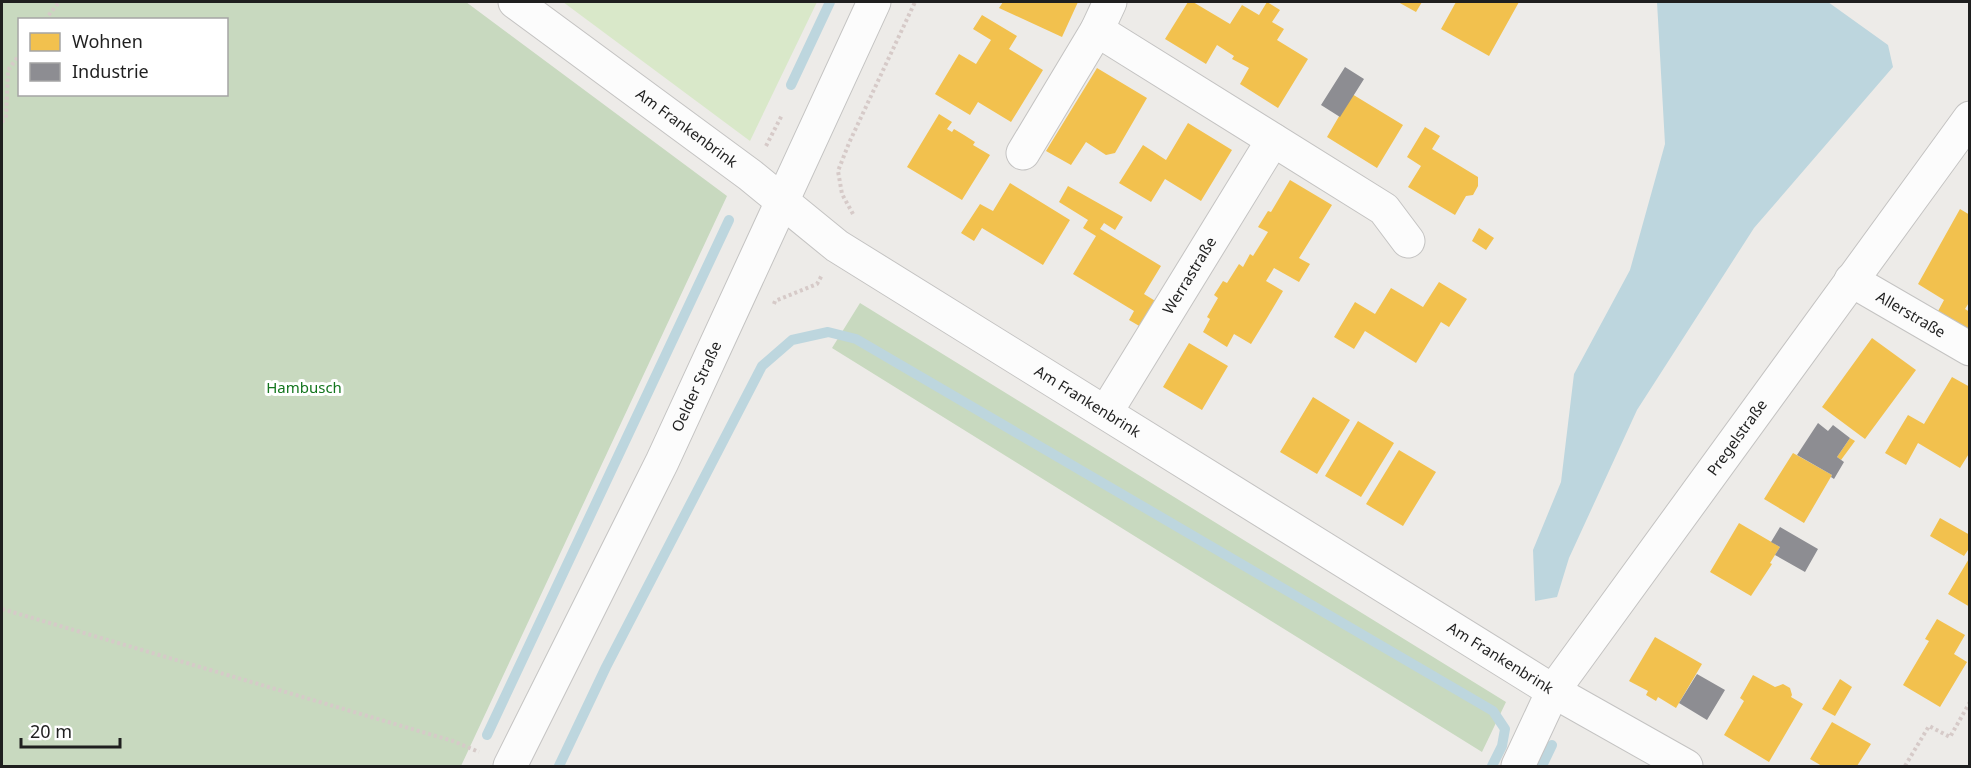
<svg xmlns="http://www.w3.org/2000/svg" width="1971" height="768" font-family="'Noto Sans',sans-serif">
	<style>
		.grass { fill: #d9e8c9 }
		.forest { fill: #c8d9bf; fill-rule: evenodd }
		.water { fill: #bdd6de }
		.homes { fill: #f2c14e }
		.industry { fill: #8d8d92 }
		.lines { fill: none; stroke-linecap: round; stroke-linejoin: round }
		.stream { stroke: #bdd6de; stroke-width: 10 }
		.minor-casing { stroke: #c4c3c2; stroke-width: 35 }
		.tertiary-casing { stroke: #c4c3c2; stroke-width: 35 }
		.path { stroke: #d6cac8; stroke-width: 4; stroke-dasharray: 3 3; stroke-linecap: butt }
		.minor { stroke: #fcfcfc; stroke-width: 33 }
		.tertiary { stroke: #fcfcfc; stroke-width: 33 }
		.labels { text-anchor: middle; stroke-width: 6; stroke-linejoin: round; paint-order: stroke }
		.street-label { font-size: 15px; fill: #1f1f1f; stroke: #fff }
		.park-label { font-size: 15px; fill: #14761e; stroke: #fff }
	</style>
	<rect width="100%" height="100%" fill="#edebe8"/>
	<path class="grass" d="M 563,2 L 817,2 L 750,141 Z"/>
	<path class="forest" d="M 2,2 L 466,2 L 727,196 L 461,766 L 2,766 ZM 20,20 L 226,20 L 226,94 L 20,94 Z
		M 860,303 L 1506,702 L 1482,752 L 832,348 Z"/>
	<path class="water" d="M 1657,2 L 1828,2 L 1888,45 L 1893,67 L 1754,228 L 1637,410 L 1569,558 L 1557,597 L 1535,601 L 1533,550 L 1561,482 L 1574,374 L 1630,270 L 1665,144 Z"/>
	<path class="homes" d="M 1003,2 L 1078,2 L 1062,37 L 999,8 Z
		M 1188,2 L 1193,2 L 1230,24 L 1242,5 L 1259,15 L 1267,2 L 1280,10 L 1272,22 L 1284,29 L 1277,40 L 1308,59 L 1278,108 L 1240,84 L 1249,68 L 1232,59 L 1234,56 L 1217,45 L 1206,64 L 1165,39 Z
		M 1398,2 L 1422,2 L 1416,12 Z
		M 1456,2 L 1519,2 L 1489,56 L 1441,29 Z
		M 982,15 L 1017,36 L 1009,49 L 1043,70 L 1011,122 L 978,102 L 970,115 L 935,94 L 959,54 L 976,64 L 991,40 L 973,29 Z
		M 1097,68 L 1147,98 L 1115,153 L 1106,155 L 1086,142 L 1071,165 L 1046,151 Z
		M 1352,94 L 1403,125 L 1377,168 L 1327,137 Z
		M 939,114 L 952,122 L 947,129 L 952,132 L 954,129 L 964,135 L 975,142 L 973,145 L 990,155 L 962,200 L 907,167 Z
		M 1188,123 L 1232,150 L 1201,201 L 1165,179 L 1151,202 L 1119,183 L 1143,145 L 1166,160 Z
		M 1425,127 L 1440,136 L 1432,149 L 1478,177 L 1478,186 L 1473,195 L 1466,196 L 1455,215 L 1408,187 L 1421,166 L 1407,157 Z
		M 1290,180 L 1332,205 L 1299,258 L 1310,264 L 1299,282 L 1274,268 L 1266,281 L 1283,291 L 1267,318 L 1251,344 L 1234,334 L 1227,347 L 1203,332 L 1210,319 L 1207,317 L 1218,298 L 1214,295 L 1223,281 L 1227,283 L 1239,264 L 1243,267 L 1250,254 L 1253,256 L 1268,232 L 1258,227 L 1268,211 L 1271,212 Z
		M 1010,183 L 1070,220 L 1043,265 L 982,228 L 974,241 L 961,233 L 980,204 L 993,211 Z
		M 1068,186 L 1123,217 L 1115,230 L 1104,223 L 1100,229 L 1161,266 L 1144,294 L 1157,302 L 1141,327 L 1129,320 L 1134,311 L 1073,274 L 1096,236 L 1083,228 L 1088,220 L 1059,202 Z
		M 1960,209 L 1970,215 L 1970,301 L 1965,309 L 1970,312 L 1970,332 L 1937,313 L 1944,300 L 1918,284 Z
		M 1479,228 L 1494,238 L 1486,250 L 1472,241 Z
		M 1439,282 L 1467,299 L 1449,327 L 1441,322 L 1416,363 L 1365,331 L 1354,349 L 1334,337 L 1355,302 L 1375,314 L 1391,288 L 1423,307 Z
		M 1872,338 L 1916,370 L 1865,439 L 1822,407 Z
		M 1189,343 L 1228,366 L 1202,410 L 1163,387 Z
		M 1952,377 L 1970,387 L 1970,452 L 1960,468 L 1918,443 L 1906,465 L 1885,453 L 1908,415 L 1924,424 Z
		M 1313,397 L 1350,420 L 1317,474 L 1280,452 Z
		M 1358,421 L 1394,443 L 1361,497 L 1325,476 Z
		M 1850,438 L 1855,441 L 1841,460 L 1837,457 Z
		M 1399,450 L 1436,472 L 1403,526 L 1366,504 Z
		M 1793,453 L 1832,475 L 1804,523 L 1764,499 Z
		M 1940,518 L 1970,535 L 1970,547 L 1964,556 L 1930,536 Z
		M 1739,523 L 1780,547 L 1770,563 L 1772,564 L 1751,596 L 1710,572 Z
		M 1970,557 L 1970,607 L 1948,594 Z
		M 1937,619 L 1965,635 L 1954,654 L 1967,662 L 1940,707 L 1903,685 L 1929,641 L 1925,639 Z
		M 1655,637 L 1702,664 L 1676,708 L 1658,697 L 1656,701 L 1646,695 L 1648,691 L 1629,681 Z
		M 1753,675 L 1775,687 L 1783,684 L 1790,688 L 1792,695 L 1791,697 L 1803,704 L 1769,762 L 1724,735 L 1744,701 L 1740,698 Z
		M 1840,679 L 1852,687 L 1835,716 L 1822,709 Z
		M 1832,722 L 1871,744 L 1857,766 L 1822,766 L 1810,759 Z"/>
	<path class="industry" d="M 1345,67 L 1364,79 L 1340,117 L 1321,105 Z
		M 1818,423 L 1828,431 L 1833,425 L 1850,438 L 1837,457 L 1844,462 L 1834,479 L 1831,477 L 1832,475 L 1797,455 Z
		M 1780,527 L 1818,549 L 1805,572 L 1775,555 L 1780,547 L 1771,542 Z
		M 1697,674 L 1725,690 L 1707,720 L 1679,703 Z"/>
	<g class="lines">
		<path class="stream" d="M 791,85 L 830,2
			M 487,735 L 729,220
			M 559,766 L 606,667 L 762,366 L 792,340 L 828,332 L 856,339 L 1493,711 L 1505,729 L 1502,746 L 1492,766
			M 1542,766 L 1552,745"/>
		<defs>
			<g id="minor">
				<path id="s1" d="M 515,2 L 750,175 L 837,246 L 1553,691 L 1686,766"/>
				<path d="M 1097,30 L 1384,209 L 1408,241"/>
				<path d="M 1023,153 L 1097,30 L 1110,2"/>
				<path id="s2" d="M 1851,280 L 1970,349"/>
				<path id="s3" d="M 1106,412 L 1273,140"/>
				<path id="s4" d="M 1518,766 L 1553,691 L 1970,118"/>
			</g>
			<g id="tertiary">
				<path id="s5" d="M 510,766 L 662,462 L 874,2"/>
			</g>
		</defs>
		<use href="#minor" class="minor-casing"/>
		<use href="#tertiary" class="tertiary-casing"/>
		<path class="path" d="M 45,20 L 59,2
			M 2,122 L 6,118 L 8,70 L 20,54
			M 766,146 L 782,115
			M 853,214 L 842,194 L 838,171 L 849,143 L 915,2
			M 774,304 L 775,301 L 817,284 L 822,275
			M 2,609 L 453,741 L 479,752
			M 1905,766 L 1929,726 L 1950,737 L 1970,702"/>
		<use href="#minor" class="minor"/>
		<use href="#tertiary" class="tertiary"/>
	</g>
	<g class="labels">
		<g class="street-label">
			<text dy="5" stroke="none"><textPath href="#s1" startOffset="213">Am Frankenbrink</textPath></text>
			<text dy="5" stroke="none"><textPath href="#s3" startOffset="160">Werrastraße</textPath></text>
			<text dy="5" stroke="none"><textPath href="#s2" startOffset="69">Allerstraße</textPath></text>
			<text dy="5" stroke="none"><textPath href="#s5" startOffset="423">Oelder Straße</textPath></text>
			<text dy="5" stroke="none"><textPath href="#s1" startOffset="699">Am Frankenbrink</textPath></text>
			<text dy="5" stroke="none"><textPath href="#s4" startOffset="396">Pregelstraße</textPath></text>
			<text dy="5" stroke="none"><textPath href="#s1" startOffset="1185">Am Frankenbrink</textPath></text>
		</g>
		<g class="park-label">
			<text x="304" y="393">Hambusch</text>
		</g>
	</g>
	<rect width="1971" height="768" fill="none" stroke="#1f1f1f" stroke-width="6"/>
	<rect x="18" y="18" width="210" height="78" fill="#ffffff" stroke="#a5a5a5" stroke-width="1.5"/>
	<rect x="30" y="33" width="30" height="18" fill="#f2c14e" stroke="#a5a5a5" stroke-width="1.5"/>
	<text x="72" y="48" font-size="18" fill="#1f1f1f">Wohnen</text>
	<rect x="30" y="63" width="30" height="18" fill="#8d8d92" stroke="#a5a5a5" stroke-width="1.5"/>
	<text x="72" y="78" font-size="18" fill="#1f1f1f">Industrie</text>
	<path d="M21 738v9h99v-9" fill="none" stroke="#1f1f1f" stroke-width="3"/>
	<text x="30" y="738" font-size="18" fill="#1f1f1f" stroke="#ffffff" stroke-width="4.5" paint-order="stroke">20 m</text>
</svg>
